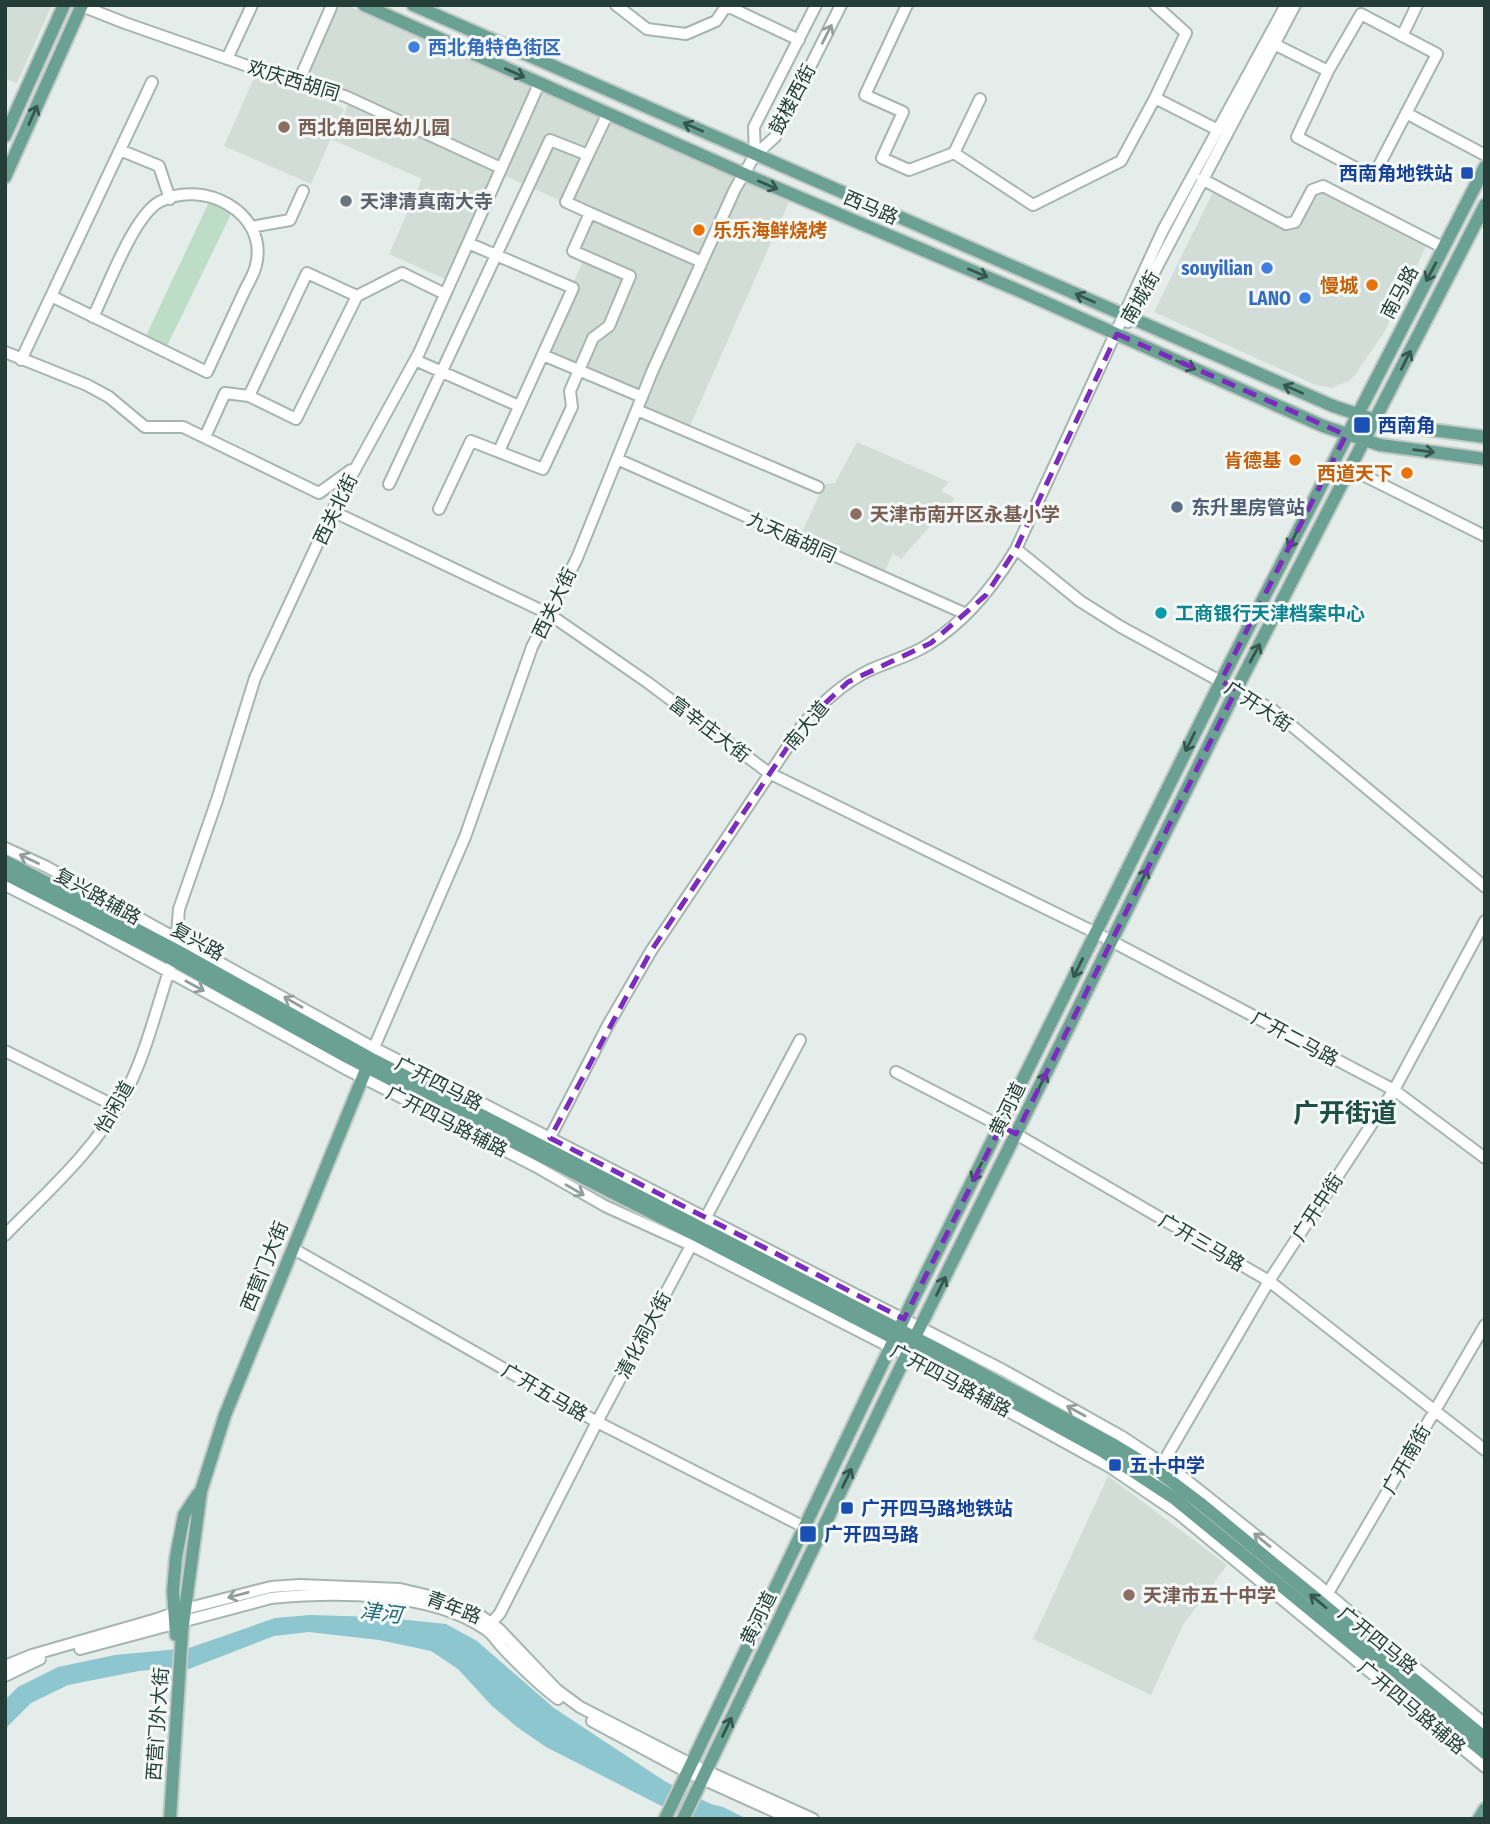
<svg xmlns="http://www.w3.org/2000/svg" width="1490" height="1824" font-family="'Fira Sans Condensed','Noto Sans SC',sans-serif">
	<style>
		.built { fill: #d2ddd8 }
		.park { fill: #beddc6 }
		.water { fill: #8ec6d0 }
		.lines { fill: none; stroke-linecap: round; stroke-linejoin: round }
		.minor-casing { stroke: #a7b5b0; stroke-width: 14 }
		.major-casing { stroke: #c2c9c7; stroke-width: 16 }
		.minor { stroke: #fff; stroke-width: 10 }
		.major { stroke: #6aa192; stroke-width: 12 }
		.oneway { stroke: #929e9b }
		.oneway2 { stroke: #36574e }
		.marked { fill: none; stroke: #7b2cbf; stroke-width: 5; stroke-dasharray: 14 9; stroke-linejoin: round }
		.shop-dot { fill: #3f7fe0; stroke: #f4f9f7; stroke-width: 2.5 }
		.education-dot { fill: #8d6e63; stroke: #f4f9f7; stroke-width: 2.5 }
		.transit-dot { fill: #1a4fb4; stroke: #f4f9f7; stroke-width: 2.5 }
		.worship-dot { fill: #6b7280; stroke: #f4f9f7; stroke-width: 2.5 }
		.food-dot { fill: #e8710a; stroke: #f4f9f7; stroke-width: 2.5 }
		.service-dot { fill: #5c6f8a; stroke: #f4f9f7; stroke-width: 2.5 }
		.culture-dot { fill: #0f9aa8; stroke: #f4f9f7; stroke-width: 2.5 }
		.labels { text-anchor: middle; stroke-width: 6; stroke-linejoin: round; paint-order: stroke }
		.shop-label { font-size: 19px; font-weight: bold; fill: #366cbe; stroke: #f4f9f7; text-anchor: end }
		.street-label { font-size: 19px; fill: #243e37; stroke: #f4f9f7 }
		.education-label { font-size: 19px; font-weight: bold; fill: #785e54; stroke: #f4f9f7; text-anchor: start }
		.transit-label { font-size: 19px; font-weight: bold; fill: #164399; stroke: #f4f9f7; text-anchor: start }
		.worship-label { font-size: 19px; font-weight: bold; fill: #5b616d; stroke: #f4f9f7; text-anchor: start }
		.food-label { font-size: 19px; font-weight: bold; fill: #c56008; stroke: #f4f9f7; text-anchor: end }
		.service-label { font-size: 19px; font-weight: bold; fill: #4e5e75; stroke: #f4f9f7; text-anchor: start }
		.culture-label { font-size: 19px; font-weight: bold; fill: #0d838f; stroke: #f4f9f7; text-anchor: start }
		.water-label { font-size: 21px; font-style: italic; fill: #206978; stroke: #f4f9f7 }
		.district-label { font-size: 26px; font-weight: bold; fill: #204f44; stroke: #f4f9f7 }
	</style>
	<rect width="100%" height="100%" fill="#e4ede9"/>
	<path class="built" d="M 5,5 L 52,5 L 17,83 L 5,79 Z
		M 335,5 L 346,5 L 789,202 L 689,428 L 643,407 L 630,389 L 543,351 L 583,261 L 570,255 L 588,213 L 496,172 L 447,280 L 389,254 L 422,179 L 333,140 L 348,105 L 300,83 Z
		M 257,71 L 344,109 L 311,184 L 224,146 Z
		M 1317,187 L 1427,244 L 1385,331 L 1355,375 L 1349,381 L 1331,388 L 1316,385 L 1154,312 L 1215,188 L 1295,225 Z
		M 857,442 L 949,482 L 941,491 L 955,498 L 901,559 L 893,553 L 885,571 L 810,543 L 812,539 L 801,534 L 824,484 L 835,483 Z
		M 1108,1476 L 1227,1565 L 1183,1625 L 1151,1695 L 1033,1639 Z"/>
	<path class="park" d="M 209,202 L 232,212 L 167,346 L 146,336 Z"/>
	<path class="water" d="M 310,1615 L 379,1617 L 446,1624 L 477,1641 L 554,1708 L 666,1782 L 711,1804 L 723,1807 L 747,1819 L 687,1819 L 546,1747 L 517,1727 L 492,1706 L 458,1669 L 431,1651 L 379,1640 L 309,1632 L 274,1636 L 189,1669 L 169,1668 L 139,1671 L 68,1685 L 31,1703 L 5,1729 L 5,1700 L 18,1687 L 58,1667 L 115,1655 L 189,1648 L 275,1618 Z"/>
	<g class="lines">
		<defs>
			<path id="minor" d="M 616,5 L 647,29 L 686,34 L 716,21 L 727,5
				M 907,5 L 865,95 L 903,112 L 882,158 L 909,170 L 954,153
				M 82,6 L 125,23 L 305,86 L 345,96 L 501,168
				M 727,6 L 799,40
				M 1402,36 L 1417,5
				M 1274,44 L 1328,71 L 1297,137 L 1373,177 L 1437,54 L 1361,14 L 1328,71
				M 227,59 L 252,5
				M 298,83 L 332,5
				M 1155,98 L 1186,33 L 1155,5
				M 980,99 L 954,153 L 1033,205 L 1121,161 L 1155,98 L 1218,130
				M 1406,113 L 1485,155
				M 120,150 L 159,166 L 170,199
				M 755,155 L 754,127 L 816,5
				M 1202,179 L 1286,224 L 1295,222 L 1312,190 L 1323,186 L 1444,248
				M 590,213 L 702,262
				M 251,227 L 290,220 L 303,191
				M 468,243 L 573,288 L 499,451
				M 51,296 L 207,372 C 219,346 231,320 243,294 C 247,285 254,275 256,265 C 269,212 202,178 159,202 C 133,217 107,289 93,317
				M 1128,322 L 1295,5
				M 5,352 L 87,385 L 109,397 L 145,427 L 183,427 L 319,493 L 351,470
				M 543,355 L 642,397
				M 21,360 L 152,82
				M 415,360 L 519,406
				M 249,396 L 307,273 L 357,296
				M 637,410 L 818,487
				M 205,437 L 225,393 L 249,396 L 296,419 L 357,296 L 402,273 L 445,294
				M 617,459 L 966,614
				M 1351,469 L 1485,536
				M 389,484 L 550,140 L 588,155 L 608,113
				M 439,509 L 471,441 L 543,469 L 572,407 L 570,391 L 593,338 L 609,326 L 630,276 L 573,251 L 590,213 L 566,202 L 588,155
				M 332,511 L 549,614 L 647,682 L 769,773 L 1096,933 L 1394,1090 L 1485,1158
				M 1016,549 L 1080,601 L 1121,627 L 1273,710 L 1485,887
				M 5,848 L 47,867 L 374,1048 L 1003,1370 L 1121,1436 L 1180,1475 L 1318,1585 L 1407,1661 L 1485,1724
				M 5,885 L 80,923 L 348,1070 L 535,1166 L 605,1206 L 691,1245 L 906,1355 L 1110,1467 L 1179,1514 L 1485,1767
				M 176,946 L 179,909 L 217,800 L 255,678 L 335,506 L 419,353 L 539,84
				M 5,1051 L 117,1107
				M 372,1052 L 465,837 L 532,647 L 577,558 L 652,372 L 735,189 L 755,155 L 775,137 L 841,5
				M 896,1072 L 1016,1134 L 1269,1281 L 1485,1450
				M 546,1145 L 608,1025 L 651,951 L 803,724 C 823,702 843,683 870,670 C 890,661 911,656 929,644 C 966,621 994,586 1016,549 L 1163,230 L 1286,5
				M 703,1223 L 800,1040
				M 5,1235 C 47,1192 95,1150 124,1096 C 146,1055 156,1009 171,965
				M 292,1248 L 597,1422 L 804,1527
				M 1147,1490 L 1269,1281 L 1394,1090 L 1485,921
				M 1328,1593 L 1485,1325
				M 488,1627 L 500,1613 L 597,1422 L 694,1240
				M 80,1649 L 271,1598 C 335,1592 430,1591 485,1629 C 492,1633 497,1642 503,1648 C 520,1666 538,1684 558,1699
				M 5,1666 L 32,1655 L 157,1619 L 185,1609 L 271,1587 L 300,1585 L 400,1589 L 438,1598 L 481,1616 L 499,1629 L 557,1690 L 580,1707 L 691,1764 L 813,1819
				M 5,1676 L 40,1659
				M 592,1721 L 687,1772 L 791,1819"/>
			<path id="major" d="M 364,5 L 744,174 L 1022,292 L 1323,426 L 1380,445 L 1485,459
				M 413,5 L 1333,406 L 1387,424 L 1485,437
				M 5,136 L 64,5
				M 5,177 L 82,5
				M 5,861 L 176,950 L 370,1058 L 935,1348 L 1114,1445 L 1159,1472 L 1200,1503 L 1485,1738
				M 5,874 L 173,960 L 347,1057 L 707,1241 L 962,1374 L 1102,1451 L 1175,1499 L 1485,1753
				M 176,1635 L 173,1591 L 176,1557 L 184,1515 L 198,1494
				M 170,1819 L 182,1632 L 201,1491 L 225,1415 L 369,1062
				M 665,1819 L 911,1304 L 1221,681 L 1485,167
				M 683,1819 L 915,1337 L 1236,690 L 1485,205
				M 1479,1819 L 1485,1809"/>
		</defs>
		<use href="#minor" class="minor-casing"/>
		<use href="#major" class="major-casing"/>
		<use href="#minor" class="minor"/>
		<use href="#major" class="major"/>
	</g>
	<defs><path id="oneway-shaft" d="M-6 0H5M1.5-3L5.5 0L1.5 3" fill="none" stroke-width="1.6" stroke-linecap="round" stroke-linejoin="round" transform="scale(1.75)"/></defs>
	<g class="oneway">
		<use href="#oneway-shaft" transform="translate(827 34) rotate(-63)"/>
		<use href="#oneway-shaft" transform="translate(29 859) rotate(-155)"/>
		<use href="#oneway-shaft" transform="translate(195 986) rotate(29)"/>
		<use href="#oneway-shaft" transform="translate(293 1002) rotate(-150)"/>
		<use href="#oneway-shaft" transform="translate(575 1190) rotate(30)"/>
		<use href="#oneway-shaft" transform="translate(1076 1411) rotate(-151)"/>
		<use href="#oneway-shaft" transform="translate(1262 1540) rotate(-141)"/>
		<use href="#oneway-shaft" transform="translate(238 1595) rotate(165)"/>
	</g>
	<g class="oneway2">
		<use href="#oneway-shaft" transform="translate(515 73) rotate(24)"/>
		<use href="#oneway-shaft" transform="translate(33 115) rotate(-66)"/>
		<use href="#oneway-shaft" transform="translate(693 127) rotate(-156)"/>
		<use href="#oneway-shaft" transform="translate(768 185) rotate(23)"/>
		<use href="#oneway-shaft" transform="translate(1431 272) rotate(118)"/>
		<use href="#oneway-shaft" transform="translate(978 273) rotate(23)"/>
		<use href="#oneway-shaft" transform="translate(1085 298) rotate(-156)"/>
		<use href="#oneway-shaft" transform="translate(1406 360) rotate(-63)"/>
		<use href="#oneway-shaft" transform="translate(1186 365) rotate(24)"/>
		<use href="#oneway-shaft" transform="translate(1293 389) rotate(-156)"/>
		<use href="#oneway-shaft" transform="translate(1424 451) rotate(7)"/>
		<use href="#oneway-shaft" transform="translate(1293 539) rotate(117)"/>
		<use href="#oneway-shaft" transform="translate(1255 653) rotate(-62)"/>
		<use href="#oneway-shaft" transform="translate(1190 742) rotate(116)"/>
		<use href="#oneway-shaft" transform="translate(1143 878) rotate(-64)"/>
		<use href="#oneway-shaft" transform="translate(1078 968) rotate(116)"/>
		<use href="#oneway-shaft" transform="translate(1042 1082) rotate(-64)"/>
		<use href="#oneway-shaft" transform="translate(977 1172) rotate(117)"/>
		<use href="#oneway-shaft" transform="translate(941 1286) rotate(-64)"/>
		<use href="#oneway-shaft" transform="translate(847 1478) rotate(-64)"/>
		<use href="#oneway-shaft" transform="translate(1318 1601) rotate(-140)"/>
		<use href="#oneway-shaft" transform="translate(727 1727) rotate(-64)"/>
	</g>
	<path class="marked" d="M 1117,334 L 1346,435 L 1221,681 L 1236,690 L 1016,1134 L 1001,1126 L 904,1319 L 550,1138 L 651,951 L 803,724 L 848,682 L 931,643 L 986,595 L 1016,549 Z"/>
	<g class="shop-dot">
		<circle cx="414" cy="47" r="7"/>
		<circle cx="1267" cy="268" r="7"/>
		<circle cx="1305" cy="298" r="7"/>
	</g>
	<g class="education-dot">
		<circle cx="284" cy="127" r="7"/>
		<circle cx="856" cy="514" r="7"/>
		<circle cx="1129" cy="1595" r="7"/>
	</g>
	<g class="transit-dot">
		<rect x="1460" y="166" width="14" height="14" rx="3.5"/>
		<rect x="1353" y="416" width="18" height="18" rx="3.5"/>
		<rect x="1108" y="1458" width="14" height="14" rx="3.5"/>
		<rect x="840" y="1501" width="14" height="14" rx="3.5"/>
		<rect x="799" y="1525" width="18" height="18" rx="3.5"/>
	</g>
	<circle class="worship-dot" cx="346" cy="201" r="7"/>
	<g class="food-dot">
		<circle cx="699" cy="230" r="7"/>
		<circle cx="1372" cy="285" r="7"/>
		<circle cx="1295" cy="460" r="7"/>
		<circle cx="1407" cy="473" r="7"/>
	</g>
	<circle class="service-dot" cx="1177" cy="507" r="7"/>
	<circle class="culture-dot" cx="1161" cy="613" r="7"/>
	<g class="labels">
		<g class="shop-label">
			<text x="428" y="54" text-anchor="start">西北角特色街区</text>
			<text x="1253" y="275">souyilian</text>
			<text x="1291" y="305">LANO</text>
		</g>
		<g class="street-label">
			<text transform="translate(294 80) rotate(17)" y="7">欢庆西胡同</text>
			<text transform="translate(792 99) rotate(-62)" y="7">鼓楼西街</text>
			<text transform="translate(871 207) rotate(23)" y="7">西马路</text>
			<text transform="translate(1399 292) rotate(-62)" y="7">南马路</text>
			<text transform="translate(1140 297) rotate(-60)" y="7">南城街</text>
			<text transform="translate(335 509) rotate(-64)" y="7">西关北街</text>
			<text transform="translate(792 537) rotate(24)" y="7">九天庙胡同</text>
			<text transform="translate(554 603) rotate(-64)" y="7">西关大街</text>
			<text transform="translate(1259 706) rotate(33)" y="7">广开大街</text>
			<text transform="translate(806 725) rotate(-50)" y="7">南大道</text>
			<text transform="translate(710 729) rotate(37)" y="7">富辛庄大街</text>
			<text transform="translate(98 896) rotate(29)" y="7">复兴路辅路</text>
			<text transform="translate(198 941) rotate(29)" y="7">复兴路</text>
			<text transform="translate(1295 1038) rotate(28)" y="7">广开二马路</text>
			<text transform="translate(439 1083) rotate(27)" y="7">广开四马路</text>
			<text transform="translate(114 1107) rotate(-60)" y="7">怡闲道</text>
			<text transform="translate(1007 1109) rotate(-64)" y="7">黄河道</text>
			<text transform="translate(447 1121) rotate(27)" y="7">广开四马路辅路</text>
			<text transform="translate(1317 1207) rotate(-57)" y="7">广开中街</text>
			<text transform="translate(1202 1242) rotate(30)" y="7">广开三马路</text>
			<text transform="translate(264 1266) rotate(-68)" y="7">西营门大街</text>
			<text transform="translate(643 1335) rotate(-62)" y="7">清化祠大街</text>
			<text transform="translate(951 1380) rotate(28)" y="7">广开四马路辅路</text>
			<text transform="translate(545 1392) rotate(30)" y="7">广开五马路</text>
			<text transform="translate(1406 1459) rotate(-60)" y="7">广开南街</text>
			<text transform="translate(454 1607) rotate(21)" y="7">青年路</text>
			<text transform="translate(758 1618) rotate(-64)" y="7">黄河道</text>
			<text transform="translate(1378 1640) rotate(39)" y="7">广开四马路</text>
			<text transform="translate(1412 1707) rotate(40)" y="7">广开四马路辅路</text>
			<text transform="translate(157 1724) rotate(-86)" y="7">西营门外大街</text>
		</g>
		<g class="education-label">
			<text x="298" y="134">西北角回民幼儿园</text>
			<text x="870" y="521">天津市南开区永基小学</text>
			<text x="1143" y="1602">天津市五十中学</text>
		</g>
		<g class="transit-label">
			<text x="1453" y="180" text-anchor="end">西南角地铁站</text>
			<text x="1378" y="432">西南角</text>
			<text x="1129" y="1472">五十中学</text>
			<text x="861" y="1515">广开四马路地铁站</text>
			<text x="824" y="1541">广开四马路</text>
		</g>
		<g class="worship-label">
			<text x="360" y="208">天津清真南大寺</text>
		</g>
		<g class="food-label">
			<text x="713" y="237" text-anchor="start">乐乐海鲜烧烤</text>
			<text x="1358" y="292">慢城</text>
			<text x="1281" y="467">肯德基</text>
			<text x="1393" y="480">西道天下</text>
		</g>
		<g class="service-label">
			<text x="1191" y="514">东升里房管站</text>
		</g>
		<g class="culture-label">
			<text x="1175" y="620">工商银行天津档案中心</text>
		</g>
		<g class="water-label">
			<text transform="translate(381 1613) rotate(7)" y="7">津河</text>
		</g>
		<g class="district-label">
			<text x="1345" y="1122">广开街道</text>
		</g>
	</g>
	<rect width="1490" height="1824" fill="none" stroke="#243e37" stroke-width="14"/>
</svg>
